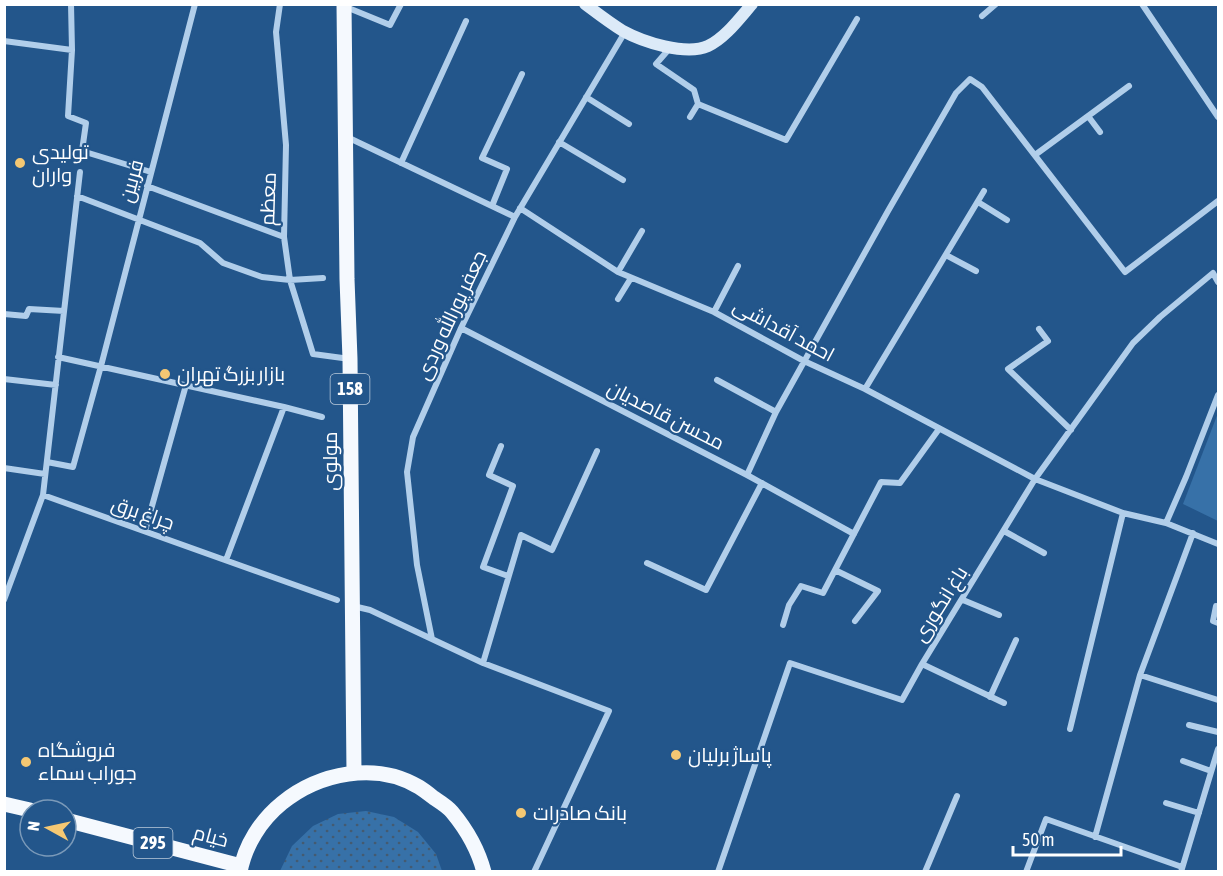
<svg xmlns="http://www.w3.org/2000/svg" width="1223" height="876" font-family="'Asap Condensed',Cairo,sans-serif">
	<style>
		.grass { fill: url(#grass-dots) }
		.pitch { fill: #3771a8 }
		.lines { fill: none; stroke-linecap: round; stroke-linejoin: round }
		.street { stroke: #b1ceea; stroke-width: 6 }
		.secondary { stroke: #dceaf8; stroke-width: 12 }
		.primary { stroke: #f5f9fe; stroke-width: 15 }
		.poi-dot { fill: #f5c873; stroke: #23568b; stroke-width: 2 }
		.labels { text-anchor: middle; stroke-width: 4.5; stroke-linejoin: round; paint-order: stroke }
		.shield { fill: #23568b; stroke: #bdccdc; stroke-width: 1.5 }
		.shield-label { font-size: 18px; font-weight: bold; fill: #fff }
		.poi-label { font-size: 20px; fill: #fff; stroke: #23568b; text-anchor: start }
		.street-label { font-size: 20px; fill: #fff; stroke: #23568b }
	</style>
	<defs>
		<pattern id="grass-dots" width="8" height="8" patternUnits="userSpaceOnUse" patternTransform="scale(1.5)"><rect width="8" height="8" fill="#3771a8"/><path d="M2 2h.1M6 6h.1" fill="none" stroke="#445b71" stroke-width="1.8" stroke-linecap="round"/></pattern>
	</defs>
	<rect width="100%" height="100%" fill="#23568b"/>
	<path class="grass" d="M 366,811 L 394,817 L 418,832 L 436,854 L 442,871 L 280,871 L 292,846 L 313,826 L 338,814 Z"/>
	<path class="pitch" d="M 1218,413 L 1218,521 L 1183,504 Z"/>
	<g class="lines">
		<path class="street" d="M 71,4 L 72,50 L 68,116 L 86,123 L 82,151 L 151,172
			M 280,4 L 276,32 L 286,145 L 284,237 L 290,280 L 313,354 L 350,359
			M 1142,4 L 1218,117
			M 346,7 L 390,25 L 401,4
			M 982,16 L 996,4
			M 4,41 L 72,50
			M 670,48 L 656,64 L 694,90 L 698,104 L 786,140 L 857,19
			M 586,97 L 629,124
			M 1088,116 L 1100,132
			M 690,117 L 698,104
			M 347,137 L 515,217
			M 559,142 L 623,180
			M 1035,155 L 1129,86
			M 401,163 L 466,21
			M 147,186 L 284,237
			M 77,196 L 200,243 L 223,263 L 262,277 L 290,280 L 323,278
			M 978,202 L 1007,220
			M 492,206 L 507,169 L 482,158 L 522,74
			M 520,208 L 618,272 L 714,312 L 804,361 L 865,389 L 1035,479 L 1123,513 L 1166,523 L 1218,544
			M 946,255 L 976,271
			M 618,272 L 642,231
			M 618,299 L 631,278
			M 714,312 L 738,266
			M 4,314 L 26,316 L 29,309 L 64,311
			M 461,328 L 747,475 L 854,534
			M 1039,329 L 1048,341 L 1008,369 L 1071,430
			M 58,357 L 284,407 L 322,417
			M 4,379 L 56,385
			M 717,380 L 776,412
			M 865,389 L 984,191
			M 501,446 L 489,475 L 513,486 L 483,567 L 508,576
			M 47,462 L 73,467 L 101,366 L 195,4
			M 4,468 L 45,474
			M 747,475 L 776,412 L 888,211 L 956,93 L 970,79 L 982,87 L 1125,272 L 1218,201
			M 43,495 L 80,172
			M 1166,523 L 1186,477 L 1218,395
			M 145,531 L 186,385
			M 1004,531 L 1044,553
			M 226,560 L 284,407
			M 647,563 L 706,590 L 762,483
			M 835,570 L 878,591 L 855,621
			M 4,600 L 43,495 L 337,600
			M 963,600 L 999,615
			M 353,606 L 370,610 L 483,663 L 609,711 L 534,872
			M 1216,606 L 1213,621 L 1218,623
			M 783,625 L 789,605 L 801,586 L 823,593 L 881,482 L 900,483 L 939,429
			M 432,639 L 417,565 L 407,472 L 413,437 L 461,328 L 515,217 L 625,32
			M 483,663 L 521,535 L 552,550 L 597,451
			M 922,664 L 1004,703
			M 1140,675 L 1218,700
			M 990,697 L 1016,640
			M 1189,725 L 1218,732
			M 1070,729 L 1123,513
			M 1183,761 L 1211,771
			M 1166,803 L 1199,813
			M 1095,837 L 1140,675 L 1193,533
			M 718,872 L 790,663 L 902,700 L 922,664 L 1035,479 L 1133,343 L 1160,317 L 1213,273 L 1218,282
			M 925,872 L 957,796
			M 1026,872 L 1046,819 L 1182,867
			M 1181,872 L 1218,749"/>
		<path class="secondary" d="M 585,4 C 597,13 610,23 623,31 C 643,42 686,56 708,46 C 725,38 739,19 752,4"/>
		<path class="primary" d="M 344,4 L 347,279 L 350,359 L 354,773
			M 4,804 L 30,810
			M 66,820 L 241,866
			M 240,872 C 245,845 261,820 282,803 C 319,773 376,761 419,787 C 424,790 429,794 434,798 C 440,802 447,806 452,812 C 467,830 478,849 484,872"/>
	</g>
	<g class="poi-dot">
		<circle cx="20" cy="163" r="6"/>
		<circle cx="165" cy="374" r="6"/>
		<circle cx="676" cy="755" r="6"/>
		<circle cx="26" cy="762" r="6"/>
		<circle cx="521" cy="813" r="6"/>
	</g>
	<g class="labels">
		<g class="shield">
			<rect x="330.5" y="374" width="39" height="30" rx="4.5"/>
			<rect x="133.5" y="828" width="39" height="30" rx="4.5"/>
		</g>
		<g class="shield-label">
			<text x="350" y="395">158</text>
			<text x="153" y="849">295</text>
		</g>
		<g class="poi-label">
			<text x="32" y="159">تولیدی<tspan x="32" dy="23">واران</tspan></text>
			<text x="177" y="381">بازار بزرگ تهران</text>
			<text x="38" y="757">فروشگاه<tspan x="38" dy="23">جوراب سماء</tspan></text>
			<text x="688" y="762">پاساژ برلیان</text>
			<text x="533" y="820">بانک صادرات</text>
		</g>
		<g class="street-label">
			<text transform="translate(131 181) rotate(-75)" y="7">فربین</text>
			<text transform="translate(268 199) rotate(-88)" y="7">معظم</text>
			<text transform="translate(451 315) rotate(-65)" y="7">جعفر پورالله وردی</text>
			<text transform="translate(784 330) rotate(28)" y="7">احمد آقداشی</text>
			<text transform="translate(666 415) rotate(27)" y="7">محسن قاصدیان</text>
			<text transform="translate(330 461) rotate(-90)" y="7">مولوی</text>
			<text transform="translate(143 513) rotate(19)" y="7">چراغ برق</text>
			<text transform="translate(940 604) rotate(-58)" y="7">باغ انگوری</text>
			<text transform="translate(211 836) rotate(15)" y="7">خیام</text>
		</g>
	</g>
	<rect width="1223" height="876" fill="none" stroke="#ffffff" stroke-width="12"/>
	<g transform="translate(48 828) rotate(278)"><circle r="28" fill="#23568b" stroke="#7b9ab9" stroke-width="1.5"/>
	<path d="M0-4.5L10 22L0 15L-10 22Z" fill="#f5c873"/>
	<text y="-9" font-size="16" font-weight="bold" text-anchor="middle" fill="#ffffff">N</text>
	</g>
	<path d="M1013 846v9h108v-9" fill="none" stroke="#ffffff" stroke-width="3"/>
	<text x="1022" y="846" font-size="18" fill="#ffffff" stroke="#23568b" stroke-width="4.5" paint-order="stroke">50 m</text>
</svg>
